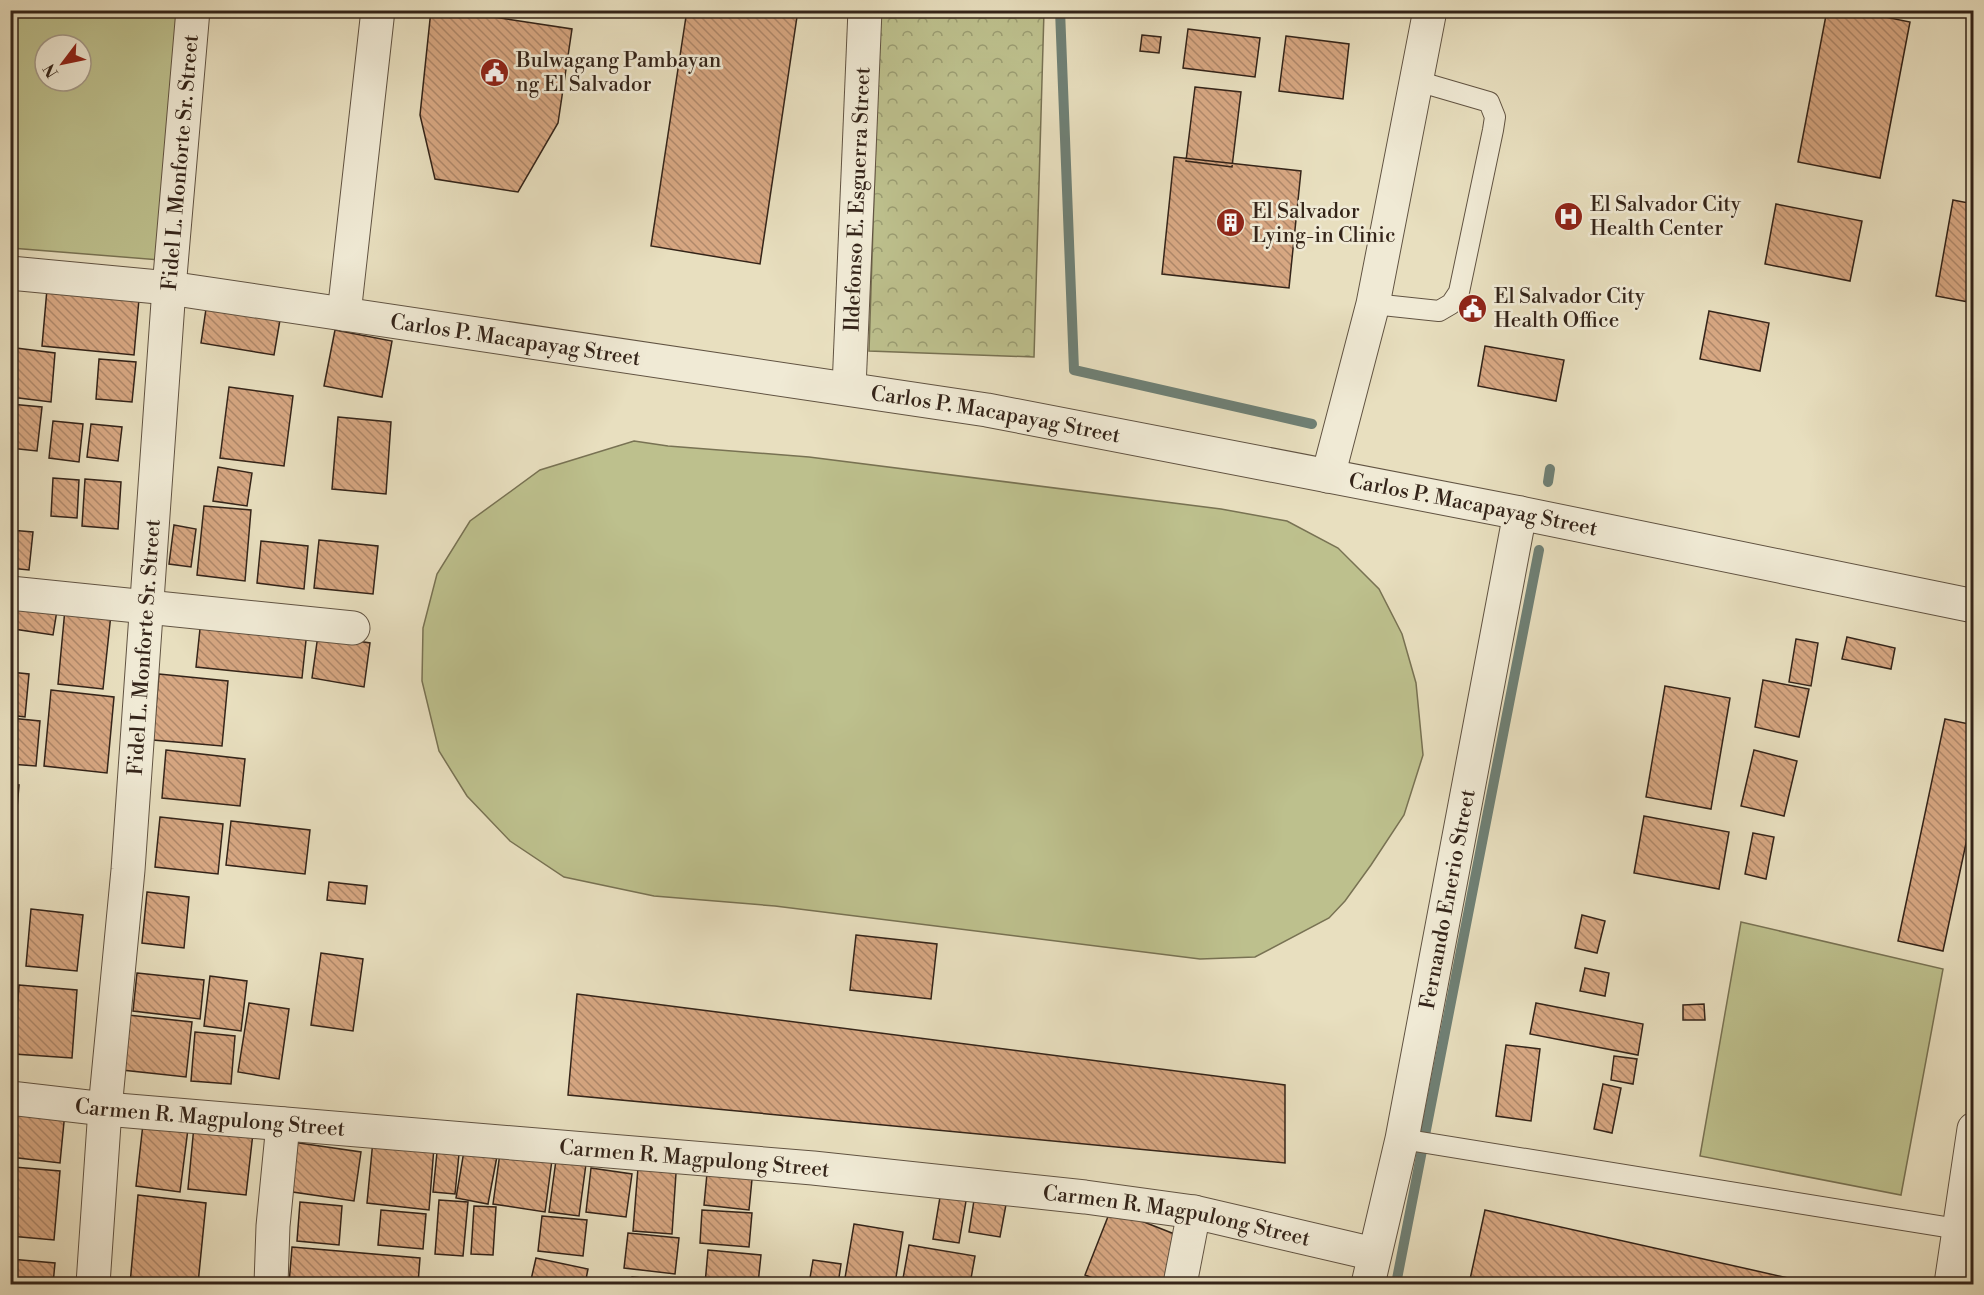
<svg xmlns="http://www.w3.org/2000/svg" width="1984" height="1295" font-family="'Libre Bodoni',serif">
	<style>
		.grass { fill: #bdc08d; stroke: #787253; stroke-width: 1.5; fill-rule: evenodd }
		.forest { fill: url(#forest-crowns); stroke: #787253; stroke-width: 1.5 }
		.lines { fill: none; stroke-linecap: round; stroke-linejoin: round }
		.stream { stroke: #6f8075; stroke-width: 10 }
		.building { fill: url(#building-back-hatch); stroke: #342419; stroke-width: 1.5 }
		.lane-casing { stroke: #615342; stroke-width: 22 }
		.street-casing { stroke: #615342; stroke-width: 35 }
		.lane { stroke: #f0ead5; stroke-width: 20 }
		.street { stroke: #f0ead5; stroke-width: 33 }
		.labels { text-anchor: middle; stroke-width: 5; stroke-linejoin: round; paint-order: stroke }
		.poi-label { font-size: 21px; fill: #342419; stroke: #f0ead5; text-anchor: start }
		.street-label { font-size: 21px; fill: #342419; stroke: #f0ead5 }
	</style>
	<defs>
		<pattern id="forest-crowns" width="20" height="18" patternUnits="userSpaceOnUse" patternTransform="scale(1.5)"><rect width="20" height="18" fill="#bdc08d"/><path d="M2 6a3 3 0 1 1 6 0M12 15a3 3 0 1 1 6 0" fill="none" stroke="#9a9c72"/></pattern>
		<pattern id="building-back-hatch" width="6" height="6" patternUnits="userSpaceOnUse" patternTransform="scale(1.5)"><rect width="6" height="6" fill="#d7a782"/><path d="M-1 5l2 2M0 0l6 6M5-1l2 2" fill="none" stroke="#af886a"/></pattern>
	</defs>
	<rect width="100%" height="100%" fill="#e8dfbf"/>
	<filter id="stains"><feTurbulence type="fractalNoise" baseFrequency=".00333" numOctaves="4"/><feColorMatrix values="0 0 0 0 .2 0 0 0 0 .09 0 0 0 0 .02 0 0 0 .5 -.17"/></filter>
	<radialGradient id="worn" r=".72"><stop offset=".6" stop-color="#630" stop-opacity="0"/><stop offset="1" stop-color="#630" stop-opacity=".3"/></radialGradient>
	<path class="grass" d="M 18,11 L 179,11 L 160,260 L 11,248 L 10,113 ZM 45,45 L 81,45 L 81,81 L 45,81 Z
		M 634,441 L 668,446 L 809,457 L 1221,509 L 1287,521 L 1338,548 L 1379,589 L 1402,634 L 1416,683 L 1423,755 L 1404,815 L 1371,865 L 1345,901 L 1329,918 L 1255,957 L 1200,959 L 775,906 L 654,896 L 564,877 L 510,841 L 467,796 L 439,751 L 422,681 L 423,628 L 437,574 L 470,521 L 540,470 Z
		M 1741,922 L 1943,969 L 1901,1195 L 1700,1156 Z"/>
	<path class="forest" d="M 880,11 L 1044,11 L 1034,357 L 869,351 Z"/>
	<g class="lines">
		<path class="stream" d="M 1060,10 L 1074,370 L 1312,424
			M 1548,482 L 1550,469
			M 1396,1284 L 1539,550"/>
	</g>
	<path class="building" d="M 431,10 L 448,10 L 572,29 L 558,123 L 518,192 L 435,179 L 420,115 Z
		M 687,10 L 798,10 L 760,264 L 651,246 Z
		M 1827,10 L 1851,10 L 1910,22 L 1880,178 L 1798,162 Z
		M 1188,29 L 1260,38 L 1255,77 L 1183,68 Z
		M 1142,35 L 1161,37 L 1159,53 L 1140,51 Z
		M 1286,36 L 1349,44 L 1343,99 L 1279,91 Z
		M 1195,87 L 1241,92 L 1232,167 L 1186,161 Z
		M 1174,157 L 1301,171 L 1289,288 L 1162,274 Z
		M 1953,200 L 1974,204 L 1974,303 L 1936,296 Z
		M 1776,204 L 1862,221 L 1850,281 L 1765,264 Z
		M 47,289 L 139,299 L 134,355 L 42,346 Z
		M 207,302 L 281,314 L 274,355 L 201,343 Z
		M 1709,311 L 1769,323 L 1760,371 L 1700,359 Z
		M 335,330 L 392,341 L 382,397 L 324,386 Z
		M 1485,346 L 1564,360 L 1556,401 L 1478,386 Z
		M 16,348 L 55,353 L 51,402 L 11,397 Z
		M 99,359 L 136,362 L 132,402 L 96,399 Z
		M 229,387 L 293,396 L 284,466 L 220,458 Z
		M 10,404 L 42,407 L 37,451 L 10,448 Z
		M 338,417 L 391,422 L 386,494 L 332,489 Z
		M 53,421 L 83,424 L 79,462 L 49,458 Z
		M 91,424 L 122,427 L 118,461 L 87,457 Z
		M 218,467 L 252,473 L 247,506 L 213,501 Z
		M 53,478 L 79,480 L 77,518 L 51,516 Z
		M 85,479 L 121,482 L 118,529 L 82,526 Z
		M 204,506 L 251,510 L 245,581 L 197,575 Z
		M 174,525 L 196,529 L 191,567 L 169,564 Z
		M 10,530 L 33,532 L 29,570 L 10,568 Z
		M 319,540 L 378,546 L 373,594 L 314,588 Z
		M 261,541 L 308,546 L 304,589 L 257,583 Z
		M 19,597 L 58,604 L 53,635 L 14,629 Z
		M 65,609 L 111,614 L 103,689 L 58,684 Z
		M 201,619 L 307,631 L 302,678 L 196,667 Z
		M 318,635 L 370,643 L 364,687 L 312,678 Z
		M 1847,637 L 1895,648 L 1891,669 L 1842,659 Z
		M 1796,639 L 1818,643 L 1811,686 L 1789,682 Z
		M 10,672 L 29,674 L 25,717 L 10,715 Z
		M 159,674 L 228,681 L 222,746 L 153,740 Z
		M 1763,680 L 1809,689 L 1799,737 L 1755,727 Z
		M 1665,686 L 1730,698 L 1711,809 L 1646,797 Z
		M 51,690 L 114,697 L 107,773 L 44,766 Z
		M 10,718 L 40,721 L 36,766 L 10,764 Z
		M 1945,719 L 1974,725 L 1974,806 L 1943,951 L 1898,941 Z
		M 166,750 L 245,759 L 240,806 L 162,798 Z
		M 1754,750 L 1797,761 L 1784,816 L 1741,806 Z
		M 10,784 L 19,785 L 15,832 L 10,832 Z
		M 1644,816 L 1729,832 L 1719,889 L 1634,873 Z
		M 160,817 L 223,824 L 218,874 L 155,867 Z
		M 231,821 L 310,830 L 305,874 L 226,865 Z
		M 1753,833 L 1774,837 L 1766,879 L 1745,874 Z
		M 329,882 L 367,886 L 365,904 L 327,900 Z
		M 147,892 L 189,897 L 184,948 L 142,943 Z
		M 31,909 L 83,915 L 77,971 L 26,966 Z
		M 1582,915 L 1605,921 L 1597,953 L 1575,948 Z
		M 856,935 L 937,944 L 931,999 L 850,990 Z
		M 321,953 L 363,959 L 353,1031 L 311,1025 Z
		M 1585,968 L 1609,973 L 1605,996 L 1580,991 Z
		M 137,973 L 204,980 L 200,1019 L 133,1011 Z
		M 210,976 L 247,981 L 241,1031 L 204,1026 Z
		M 19,985 L 77,990 L 72,1058 L 14,1054 Z
		M 577,994 L 1285,1085 L 1285,1163 L 568,1095 Z
		M 249,1003 L 289,1009 L 279,1079 L 238,1072 Z
		M 1536,1003 L 1643,1024 L 1638,1055 L 1530,1034 Z
		M 1704,1004 L 1705,1020 L 1683,1020 L 1683,1005 Z
		M 128,1015 L 192,1022 L 186,1077 L 122,1070 Z
		M 195,1032 L 235,1036 L 231,1084 L 191,1081 Z
		M 1506,1045 L 1540,1049 L 1531,1121 L 1496,1116 Z
		M 1614,1056 L 1637,1059 L 1633,1084 L 1611,1080 Z
		M 1603,1084 L 1621,1088 L 1612,1133 L 1594,1129 Z
		M 13,1107 L 65,1112 L 60,1163 L 10,1157 Z
		M 144,1115 L 189,1121 L 180,1192 L 136,1186 Z
		M 194,1126 L 253,1133 L 246,1195 L 188,1189 Z
		M 373,1140 L 434,1147 L 429,1210 L 367,1203 Z
		M 292,1142 L 361,1152 L 354,1201 L 286,1191 Z
		M 465,1145 L 498,1151 L 488,1204 L 456,1198 Z
		M 437,1152 L 459,1154 L 455,1194 L 433,1192 Z
		M 500,1153 L 552,1160 L 545,1212 L 493,1204 Z
		M 639,1155 L 677,1158 L 672,1234 L 633,1231 Z
		M 556,1160 L 586,1164 L 579,1216 L 549,1212 Z
		M 708,1163 L 753,1169 L 749,1210 L 704,1205 Z
		M 14,1167 L 60,1171 L 54,1240 L 10,1236 L 10,1204 Z
		M 591,1168 L 632,1174 L 626,1217 L 586,1212 Z
		M 941,1191 L 967,1195 L 959,1243 L 933,1239 Z
		M 975,1194 L 1007,1199 L 1000,1237 L 969,1232 Z
		M 138,1195 L 206,1203 L 198,1284 L 130,1284 Z
		M 439,1200 L 468,1202 L 463,1256 L 435,1254 Z
		M 300,1202 L 342,1206 L 339,1245 L 297,1241 Z
		M 474,1206 L 496,1207 L 493,1255 L 471,1254 Z
		M 1111,1209 L 1182,1237 L 1163,1284 L 1108,1284 L 1085,1275 Z
		M 381,1210 L 426,1214 L 423,1249 L 378,1245 Z
		M 702,1210 L 752,1213 L 749,1247 L 700,1243 Z
		M 1485,1210 L 1815,1284 L 1469,1284 Z
		M 542,1216 L 587,1220 L 583,1256 L 538,1251 Z
		M 854,1224 L 903,1232 L 895,1284 L 844,1284 Z
		M 628,1233 L 679,1238 L 675,1274 L 624,1268 Z
		M 909,1245 L 975,1256 L 970,1284 L 902,1284 Z
		M 292,1247 L 420,1258 L 418,1284 L 289,1284 Z
		M 708,1250 L 761,1255 L 758,1284 L 705,1284 Z
		M 536,1258 L 588,1269 L 585,1284 L 530,1284 Z
		M 10,1259 L 55,1263 L 53,1284 L 10,1284 Z
		M 813,1260 L 841,1264 L 838,1284 L 809,1284 Z
		M 632,1277 L 673,1281 L 673,1284 L 631,1284 Z
		M 978,1281 L 999,1284 L 977,1284 Z"/>
	<g class="lines">
		<defs>
			<path id="lane" d="M 1373,304 L 1439,311 L 1451,304 L 1459,292 L 1493,130 L 1495,117 L 1489,102 L 1417,81
				M 1402,1139 L 1958,1229"/>
			<g id="street">
				<path id="s1" d="M 10,273 L 169,288 L 987,410 L 1520,513 L 1974,606"/>
				<path d="M 344,314 L 378,10"/>
				<path id="s2" d="M 849,388 L 865,10"/>
				<path d="M 1328,476 L 1373,304 L 1430,10"/>
				<path d="M 10,593 L 353,628"/>
				<path id="s3" d="M 10,1098 L 105,1109 L 813,1168 L 1085,1197 L 1194,1212 L 1374,1254"/>
				<path id="s4" d="M 93,1284 L 105,1109 L 128,870 L 169,288 L 193,10"/>
				<path d="M 271,1284 L 273,1226 L 283,1124"/>
				<path d="M 1180,1284 L 1194,1212"/>
				<path id="s5" d="M 1368,1284 L 1402,1139 L 1520,513"/>
				<path d="M 1951,1284 L 1974,1129"/>
			</g>
		</defs>
		<use href="#lane" class="lane-casing"/>
		<use href="#street" class="street-casing"/>
		<use href="#lane" class="lane"/>
		<use href="#street" class="street"/>
	</g>
	<defs>
		<symbol id="civic-disc" viewBox="-11 -11 22 22"><circle r="9.5" fill="#8f2418" stroke="#f0ead5"/><path d="M-.6-6.5H3V-4.5H.6V-3L4-1V1h2V6H-6V1h2V-1L-.6-3ZM-1.2 2.5V6h2.4V2.5Z" fill="#fff"/></symbol>
		<symbol id="hospital-disc" viewBox="-11 -11 22 22"><circle r="9.5" fill="#8f2418" stroke="#f0ead5"/><path d="M-5-5h3v3.5h4V-5h3V5h-3V1.5h-4V5h-3Z" fill="#fff"/></symbol>
		<symbol id="building-disc" viewBox="-11 -11 22 22"><circle r="9.5" fill="#8f2418" stroke="#f0ead5"/><path d="M-4-6H4V6H1V3H-1V6H-4ZM-2.5-4.3h1.7v1.8h-1.7ZM.8-4.3h1.7v1.8H.8ZM-2.5-1h1.7V.8h-1.7ZM.8-1h1.7V.8H.8Z" fill="#fff"/></symbol>
	</defs>
	<g fill-rule="evenodd">
		<use href="#civic-disc" x="478" y="56" width="33" height="33"/>
		<use href="#hospital-disc" x="1552" y="200" width="33" height="33"/>
		<use href="#building-disc" x="1214" y="206" width="33" height="33"/>
		<use href="#civic-disc" x="1456" y="292" width="33" height="33"/>
	</g>
	<g class="labels">
		<g class="poi-label">
			<text x="516" y="67">Bulwagang Pambayan<tspan x="516" dy="24">ng El Salvador</tspan></text>
			<text x="1590" y="211">El Salvador City<tspan x="1590" dy="24">Health Center</tspan></text>
			<text x="1252" y="218">El Salvador<tspan x="1252" dy="24">Lying-in Clinic</tspan></text>
			<text x="1494" y="303">El Salvador City<tspan x="1494" dy="24">Health Office</tspan></text>
		</g>
		<g class="street-label">
			<text dy="7" stroke="none"><textPath href="#s4" startOffset="1125">Fidel L. Monforte Sr. Street</textPath></text>
			<text dy="7" stroke="none"><textPath href="#s2" startOffset="189">Ildefonso E. Esguerra Street</textPath></text>
			<text dy="7" stroke="none"><textPath href="#s1" startOffset="510">Carlos P. Macapayag Street</textPath></text>
			<text dy="7" stroke="none"><textPath href="#s1" startOffset="996">Carlos P. Macapayag Street</textPath></text>
			<text dy="7" stroke="none"><textPath href="#s1" startOffset="1482">Carlos P. Macapayag Street</textPath></text>
			<text dy="7" stroke="none"><textPath href="#s4" startOffset="639">Fidel L. Monforte Sr. Street</textPath></text>
			<text dy="7" stroke="none"><textPath href="#s5" startOffset="393">Fernando Enerio Street</textPath></text>
			<text dy="7" stroke="none"><textPath href="#s3" startOffset="201">Carmen R. Magpulong Street</textPath></text>
			<text dy="7" stroke="none"><textPath href="#s3" startOffset="687">Carmen R. Magpulong Street</textPath></text>
			<text dy="7" stroke="none"><textPath href="#s3" startOffset="1173">Carmen R. Magpulong Street</textPath></text>
		</g>
	</g>
	<rect width="1984" height="1295" fill="none" stroke="#e8dfbf" stroke-width="36"/>
	<rect x="12" y="12" width="1960" height="1271" fill="none" stroke="#342419" stroke-width="3"/>
	<rect x="18" y="18" width="1948" height="1259" fill="none" stroke="#342419" stroke-width="1.5"/>
	<g transform="translate(63 63) rotate(238)"><circle r="28" fill="#f0ead5" stroke="#a59b8a" stroke-width="1.5"/>
	<path d="M0-4.5L10 22L0 15L-10 22Z" fill="#8f2418"/>
	<text y="-9" font-size="16" font-weight="bold" text-anchor="middle" fill="#342419">N</text>
	</g>
	<rect width="100%" height="100%" filter="url(#stains)"/>
	<rect width="100%" height="100%" fill="url(#worn)"/>
</svg>
